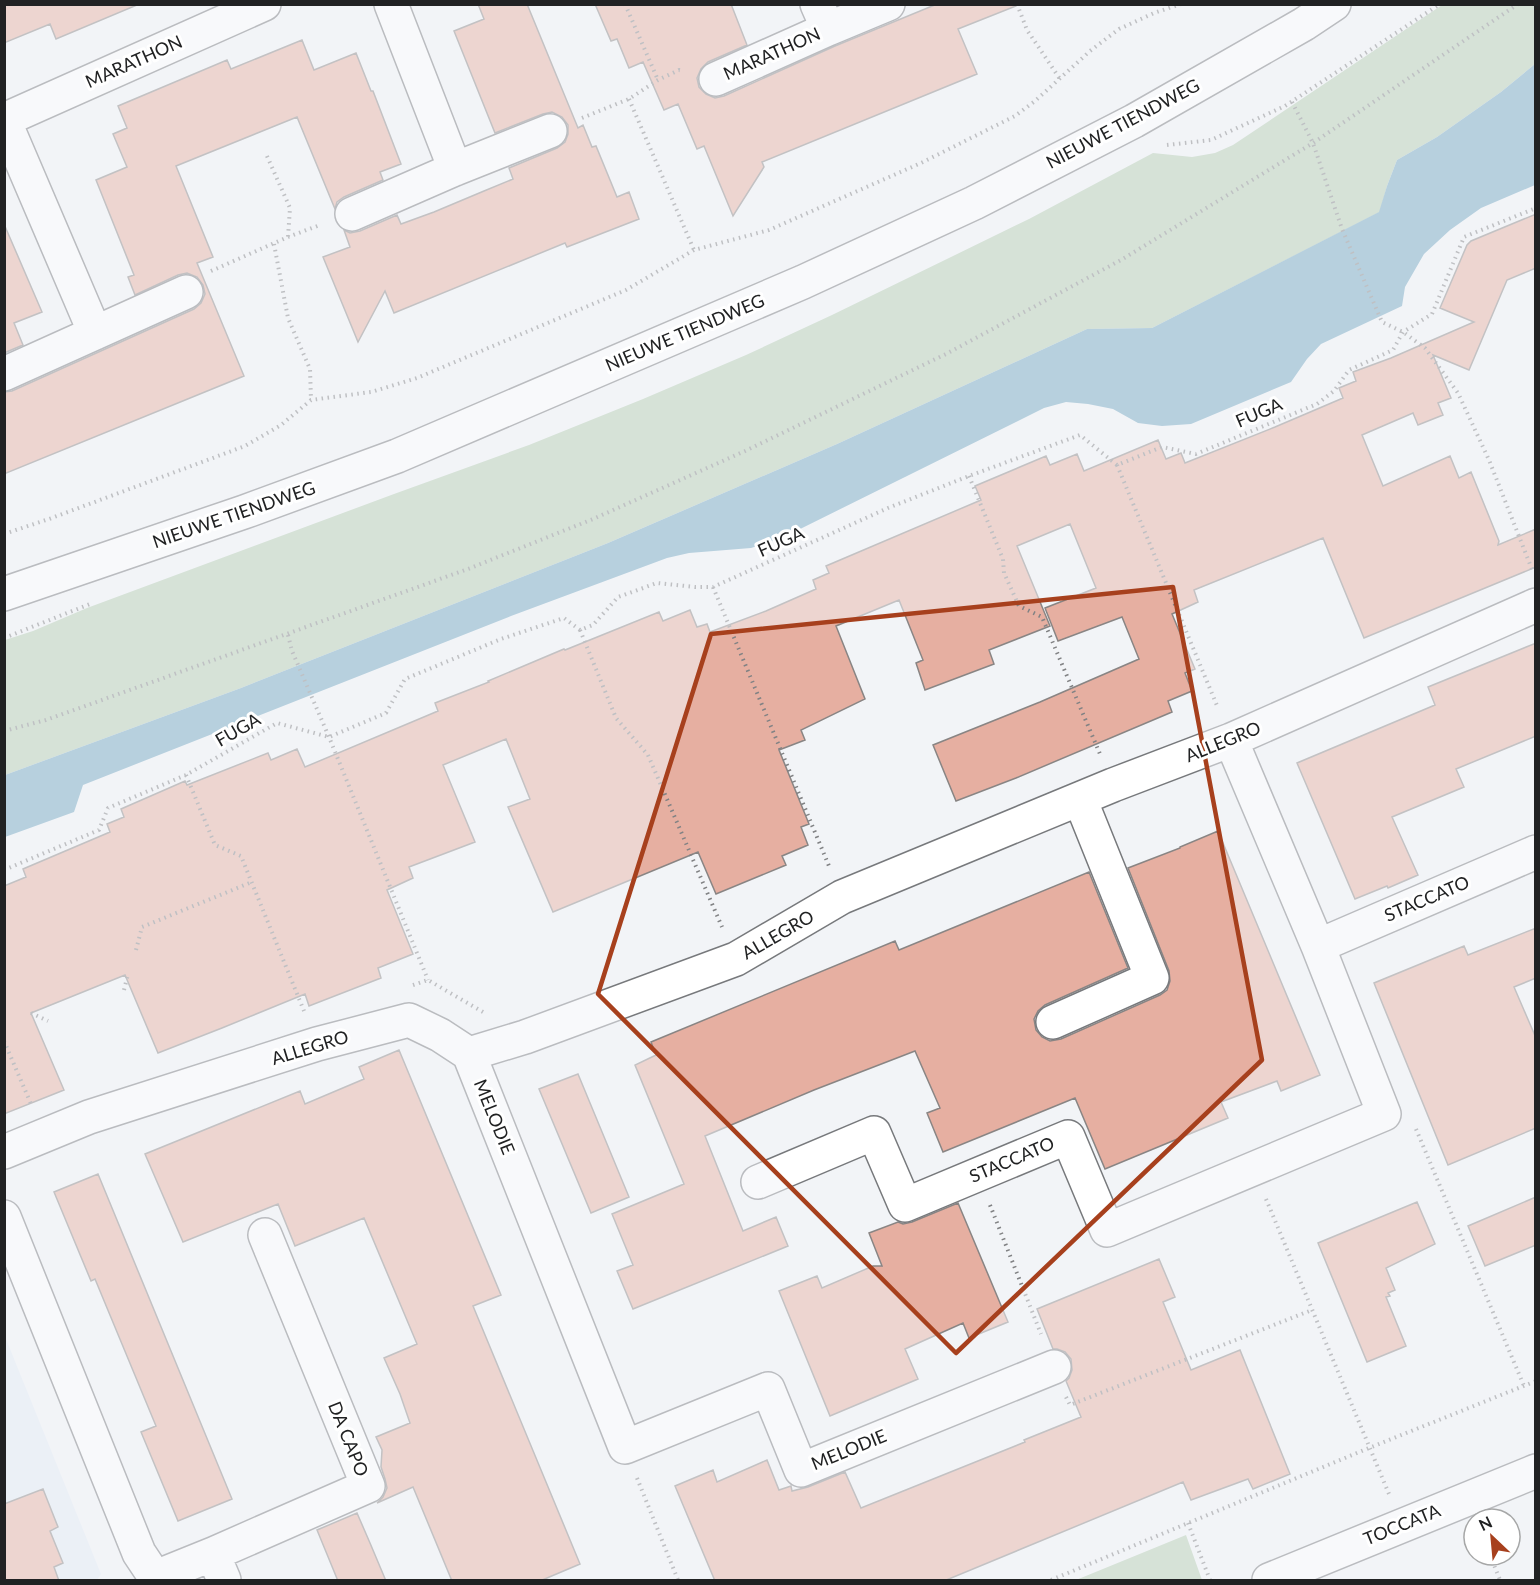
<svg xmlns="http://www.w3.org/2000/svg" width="1540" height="1585" font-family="Lato,sans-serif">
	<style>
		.built { fill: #e3ebf4 }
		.green { fill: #b3ccb0 }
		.water { fill: #6fa4bf }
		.building { fill: #e6afa1; stroke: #898584; stroke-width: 1.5 }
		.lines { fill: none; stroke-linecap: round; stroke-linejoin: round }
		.minor-casing { stroke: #77797c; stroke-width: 36 }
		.path { stroke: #818284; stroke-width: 4; stroke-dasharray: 1.5 4.5; stroke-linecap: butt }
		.minor { stroke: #fff; stroke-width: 33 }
		.marked { fill: none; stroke: #a7401d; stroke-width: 4.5; stroke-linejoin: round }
		.labels { text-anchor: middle; stroke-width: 6; stroke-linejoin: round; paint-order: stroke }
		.street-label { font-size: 18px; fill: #212223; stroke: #fff }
	</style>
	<rect width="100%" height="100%" fill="#f2f4f7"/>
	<path class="built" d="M 4,1334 L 101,1574 L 97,1580 L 5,1580 Z"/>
	<path class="green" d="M 1442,5 L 1535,5 L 1535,64 L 1501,92 L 1437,137 L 1397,160 L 1387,186 L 1380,212 L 1152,328 L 1087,329 L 837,444 L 608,543 L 241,688 L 5,775 L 5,640 L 33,631 L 87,608 L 394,494 L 529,445 L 643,399 L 746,355 L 832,315 L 1029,219 L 1153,153 L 1192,157 L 1215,153 L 1233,145 Z
		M 1186,1535 L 1202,1580 L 1076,1580 Z"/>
	<path class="water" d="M 1535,64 L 1535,185 L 1481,208 L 1450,230 L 1424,254 L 1405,287 L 1402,306 L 1321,344 L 1307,359 L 1291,382 L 1191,424 L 1162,426 L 1138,423 L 1113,409 L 1088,404 L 1066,402 L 1044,408 L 782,538 L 751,548 L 689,553 L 667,558 L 511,616 L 83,785 L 74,812 L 5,837 L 5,775 L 241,688 L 608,543 L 837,444 L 1087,329 L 1152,328 L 1379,212 L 1387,186 L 1397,160 L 1437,137 L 1501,92 Z"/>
	<path class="building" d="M 4,4 L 136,4 L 137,5 L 56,39 L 50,24 L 4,43 Z
		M 478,4 L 527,4 L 578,128 L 583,125 L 592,147 L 596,146 L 617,197 L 629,192 L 639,219 L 567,247 L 565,243 L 394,313 L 385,291 L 358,342 L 323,257 L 350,247 L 344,230 L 350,233 L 360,231 L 397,215 L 401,224 L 434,212 L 484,191 L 513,179 L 509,168 L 557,148 L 565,142 L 568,134 L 568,125 L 562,117 L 552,112 L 543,114 L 495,133 L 454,31 L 484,19 Z
		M 595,4 L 731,4 L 747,45 L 708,62 L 701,69 L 697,78 L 699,87 L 706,94 L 715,98 L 724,96 L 835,46 L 937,4 L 1016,4 L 1016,6 L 958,29 L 977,74 L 762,162 L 764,167 L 733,216 L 704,146 L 697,149 L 678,104 L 664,110 L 643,62 L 629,68 L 617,39 L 611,41 Z
		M 302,40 L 314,70 L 356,53 L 371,91 L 373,91 L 401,164 L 380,172 L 383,180 L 344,197 L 337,202 L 335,209 L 297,117 L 176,166 L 213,257 L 197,263 L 244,376 L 4,474 L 4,392 L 12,391 L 194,309 L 201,303 L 205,294 L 203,285 L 197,277 L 187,273 L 178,275 L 135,295 L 128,277 L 134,275 L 96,180 L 127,167 L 113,134 L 127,128 L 118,106 L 227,60 L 231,69 Z
		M 1536,214 L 1536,268 L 1507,280 L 1469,370 L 1433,355 L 1451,398 L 1438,403 L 1443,415 L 1418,425 L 1413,413 L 1362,435 L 1383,486 L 1450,456 L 1459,478 L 1471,472 L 1499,541 L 1498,545 L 1536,529 L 1536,567 L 1364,638 L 1323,538 L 1194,590 L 1198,602 L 1172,614 L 1195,669 L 1185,673 L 1192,691 L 1168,701 L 1172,712 L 1016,778 L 956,801 L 933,745 L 1040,702 L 1139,659 L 1122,617 L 1058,641 L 1045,608 L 1096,588 L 1070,524 L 1017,546 L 1050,626 L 989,650 L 994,664 L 925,690 L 916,663 L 923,660 L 899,600 L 836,626 L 865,699 L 801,730 L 805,740 L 779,750 L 809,824 L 801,827 L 808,845 L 782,856 L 786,865 L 716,894 L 698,852 L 553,912 L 508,807 L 530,799 L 506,739 L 443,765 L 475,842 L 409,867 L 413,878 L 387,890 L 413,954 L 378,968 L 381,978 L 309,1006 L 305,994 L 222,1028 L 158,1053 L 125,975 L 31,1013 L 64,1090 L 4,1114 L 4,886 L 26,877 L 23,869 L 110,832 L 107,824 L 124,817 L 121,809 L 185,781 L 187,785 L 268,753 L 271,760 L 297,749 L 305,767 L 438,711 L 435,703 L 489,682 L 488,681 L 564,649 L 565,650 L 659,612 L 663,621 L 690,610 L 697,627 L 707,624 L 710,632 L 766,611 L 816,589 L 813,580 L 829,573 L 826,566 L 981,500 L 975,486 L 1046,456 L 1050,465 L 1077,454 L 1084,471 L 1158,440 L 1166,459 L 1181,453 L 1185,463 L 1275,427 L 1343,398 L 1339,388 L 1356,381 L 1353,372 L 1391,358 L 1474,322 L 1440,308 L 1467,245 L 1471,241 Z
		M 4,224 L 42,312 L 14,323 L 23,345 L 4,353 Z
		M 1536,643 L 1536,736 L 1456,769 L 1464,787 L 1392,817 L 1418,875 L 1388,888 L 1387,886 L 1355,899 L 1297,763 L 1435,705 L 1428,687 Z
		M 1218,831 L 1320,1075 L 1281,1091 L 1277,1081 L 1221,1102 L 1228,1118 L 1105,1169 L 1075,1098 L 943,1152 L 927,1113 L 940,1108 L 915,1051 L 814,1090 L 705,1136 L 743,1231 L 776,1217 L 788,1246 L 633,1309 L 617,1271 L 633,1265 L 612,1214 L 684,1184 L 635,1065 L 656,1055 L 651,1042 L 895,941 L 899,950 L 1089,872 L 1128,968 L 1045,1005 L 1038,1011 L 1034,1019 L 1036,1030 L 1042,1037 L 1050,1041 L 1061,1039 L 1160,995 L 1167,990 L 1170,981 L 1169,971 L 1128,868 L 1180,848 L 1180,847 Z
		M 1536,928 L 1536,978 L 1514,987 L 1536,1038 L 1536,1128 L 1448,1165 L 1374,983 L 1464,946 L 1468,955 Z
		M 399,1050 L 501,1295 L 473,1306 L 580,1564 L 540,1581 L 452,1581 L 413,1487 L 377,1503 L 383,1497 L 387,1488 L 385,1479 L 381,1467 L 382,1450 L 376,1437 L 410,1423 L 400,1394 L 384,1358 L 417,1344 L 364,1218 L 295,1246 L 278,1204 L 183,1242 L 145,1154 L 300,1091 L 305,1104 L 364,1079 L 359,1067 Z
		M 578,1074 L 629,1197 L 591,1213 L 539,1089 Z
		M 98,1174 L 232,1499 L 178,1521 L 141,1432 L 156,1426 L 95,1279 L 91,1281 L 54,1192 Z
		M 1536,1197 L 1536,1245 L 1485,1266 L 1468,1226 Z
		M 1417,1202 L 1435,1244 L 1386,1268 L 1395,1290 L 1388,1293 L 1390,1296 L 1386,1297 L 1406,1346 L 1367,1362 L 1318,1243 Z
		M 958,1203 L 1008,1322 L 969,1338 L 963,1323 L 905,1349 L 918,1379 L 830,1416 L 779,1291 L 817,1276 L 822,1288 L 873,1266 L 882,1266 L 869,1233 L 898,1222 L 903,1224 L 912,1222 Z
		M 1159,1259 L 1175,1297 L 1163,1302 L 1191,1370 L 1240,1350 L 1290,1474 L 1253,1489 L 1248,1479 L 1191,1500 L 1183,1482 L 944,1581 L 715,1581 L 675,1486 L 713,1470 L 717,1482 L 767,1460 L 779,1490 L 791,1486 L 792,1491 L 808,1487 L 845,1472 L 861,1508 L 1025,1442 L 1024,1440 L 1081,1417 L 1066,1381 L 1069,1378 L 1072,1370 L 1071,1359 L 1065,1352 L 1057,1349 L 1053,1349 L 1037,1309 Z
		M 43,1489 L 58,1527 L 50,1531 L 63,1563 L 54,1567 L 59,1581 L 4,1581 L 4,1504 Z
		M 357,1513 L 370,1543 L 386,1581 L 338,1581 L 317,1530 Z"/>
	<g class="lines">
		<defs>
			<path id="minor" d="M 391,4 L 455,169
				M 817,4 L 828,29
				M 716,79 L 828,29 L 888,4
				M 4,120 L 264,4
				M 4,120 L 95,333
				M 352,214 L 455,169 L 550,131
				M 4,374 L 186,292
				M 4,594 L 244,512 L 397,456 L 803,282 L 974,203 L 1134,121 L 1304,24 L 1334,4
				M 1318,946 L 1536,852
				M 1053,1022 L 1152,978 L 1080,799
				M 469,1054 L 625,1447 L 768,1389 L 801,1470 L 1054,1367
				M 4,1152 L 89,1117 L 317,1044 L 409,1020 L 440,1035 L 469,1054 L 525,1037 L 736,959 L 842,897 L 1113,785 L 1231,740 L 1536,605
				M 758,1182 L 874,1133 L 905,1205 L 1068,1137 L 1107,1230 L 1384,1114 L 1318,946 L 1231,740
				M 4,1217 L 139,1553 L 157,1580
				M 213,1554 L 368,1486 L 265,1235
				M 156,1577 L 213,1554 L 224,1580
				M 1269,1580 L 1536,1471"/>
		</defs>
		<use href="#minor" class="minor-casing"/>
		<path class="path" d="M 625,4 L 658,80
			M 1017,4 L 1027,30 L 1060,79
			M 629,99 L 694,250
			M 1292,102 L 1313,143 L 1342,229 L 1382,322 L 1403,332 L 1425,348 L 1458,393 L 1489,460 L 1533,572
			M 582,118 L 629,99 L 658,80 L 679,70 L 683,71
			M 1167,145 L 1211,140 L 1285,106 L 1440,4
			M 267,156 L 290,208 L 288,237
			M 274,244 L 288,318 L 310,369 L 311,400
			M 211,271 L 288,237 L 320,225
			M 1117,465 L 1218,708
			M 969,476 L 1003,559 L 1004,573 L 1019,606 L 1042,617 L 1100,754
			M 4,534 L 49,519 L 245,446 L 281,425 L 311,400 L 371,392 L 417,378 L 626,290 L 694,250 L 769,230 L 921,163 L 1015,116 L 1035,101 L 1090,51 L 1119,29 L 1154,13 L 1181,4
			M 713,587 L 829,866
			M 580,630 L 616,718 L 648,755 L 722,927
			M 288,635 L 292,651 L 329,737 L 428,980
			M 4,638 L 90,604
			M 4,731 L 46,720 L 468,569 L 593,519 L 745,451 L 946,354 L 1121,260 L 1313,143 L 1518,4
			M 186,775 L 215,845 L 241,856 L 304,1011
			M 4,870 L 99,830 L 108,808 L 186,775 L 277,723 L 329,737 L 386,713 L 405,679 L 501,639 L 564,618 L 580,630 L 593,625 L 618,597 L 657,583 L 695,587 L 713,587 L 888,508 L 969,476 L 1080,435 L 1117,465 L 1162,447 L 1196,454 L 1317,404 L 1334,391 L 1349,370 L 1393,350 L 1403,332 L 1432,314 L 1464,237 L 1536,208
			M 136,950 L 142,927 L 252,882
			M 413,985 L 428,980 L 483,1012
			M 124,990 L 128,974
			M 4,1001 L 9,1003
			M 31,1013 L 48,1021
			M 4,1041 L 31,1104
			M 1416,1129 L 1524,1386
			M 1266,1199 L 1389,1494
			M 990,1205 L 1041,1334
			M 1066,1397 L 1070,1405 L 1312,1310
			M 637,1478 L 678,1580
			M 1188,1523 L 1210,1580
			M 1490,1555 L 1500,1580
			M 1051,1580 L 1369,1448 L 1536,1381"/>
		<use href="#minor" class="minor"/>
	</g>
	<path d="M0 0H1540V1585H0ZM 1173,587 L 1262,1060 L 956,1353 L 598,994 L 711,634 Z" fill="#f2f4f7" fill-opacity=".55" fill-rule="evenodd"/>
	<path class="marked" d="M 1173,587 L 1262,1060 L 956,1353 L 598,994 L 711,634 Z"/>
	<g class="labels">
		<g class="street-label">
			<text transform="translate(772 54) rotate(-24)" y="6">MARATHON</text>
			<text transform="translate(134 62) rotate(-24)" y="6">MARATHON</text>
			<text transform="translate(1123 124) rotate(-28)" y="6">NIEUWE TIENDWEG</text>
			<text transform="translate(685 333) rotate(-23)" y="6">NIEUWE TIENDWEG</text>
			<text transform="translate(1259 413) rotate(-23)" y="6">FUGA</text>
			<text transform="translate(234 515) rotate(-19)" y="6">NIEUWE TIENDWEG</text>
			<text transform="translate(781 542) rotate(-24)" y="6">FUGA</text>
			<text transform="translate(238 730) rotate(-30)" y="6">FUGA</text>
			<text transform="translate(1223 742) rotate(-22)" y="6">ALLEGRO</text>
			<text transform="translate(1427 899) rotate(-23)" y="6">STACCATO</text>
			<text transform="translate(778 935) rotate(-30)" y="6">ALLEGRO</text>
			<text transform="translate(310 1048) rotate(-17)" y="6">ALLEGRO</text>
			<text transform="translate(494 1117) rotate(68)" y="6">MELODIE</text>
			<text transform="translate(1012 1160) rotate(-23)" y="6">STACCATO</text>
			<text transform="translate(348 1439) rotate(68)" y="6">DA CAPO</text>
			<text transform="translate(849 1450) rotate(-22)" y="6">MELODIE</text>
			<text transform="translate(1402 1525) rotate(-22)" y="6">TOCCATA</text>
		</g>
	</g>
	<rect width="1540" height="1585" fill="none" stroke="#212223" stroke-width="12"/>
	<g transform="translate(1492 1537) rotate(334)"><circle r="28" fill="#ffffff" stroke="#a6a7a7" stroke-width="1.5"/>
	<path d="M0-4.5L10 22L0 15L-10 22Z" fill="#a7401d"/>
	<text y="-9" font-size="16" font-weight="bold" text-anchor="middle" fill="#212223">N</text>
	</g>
</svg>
